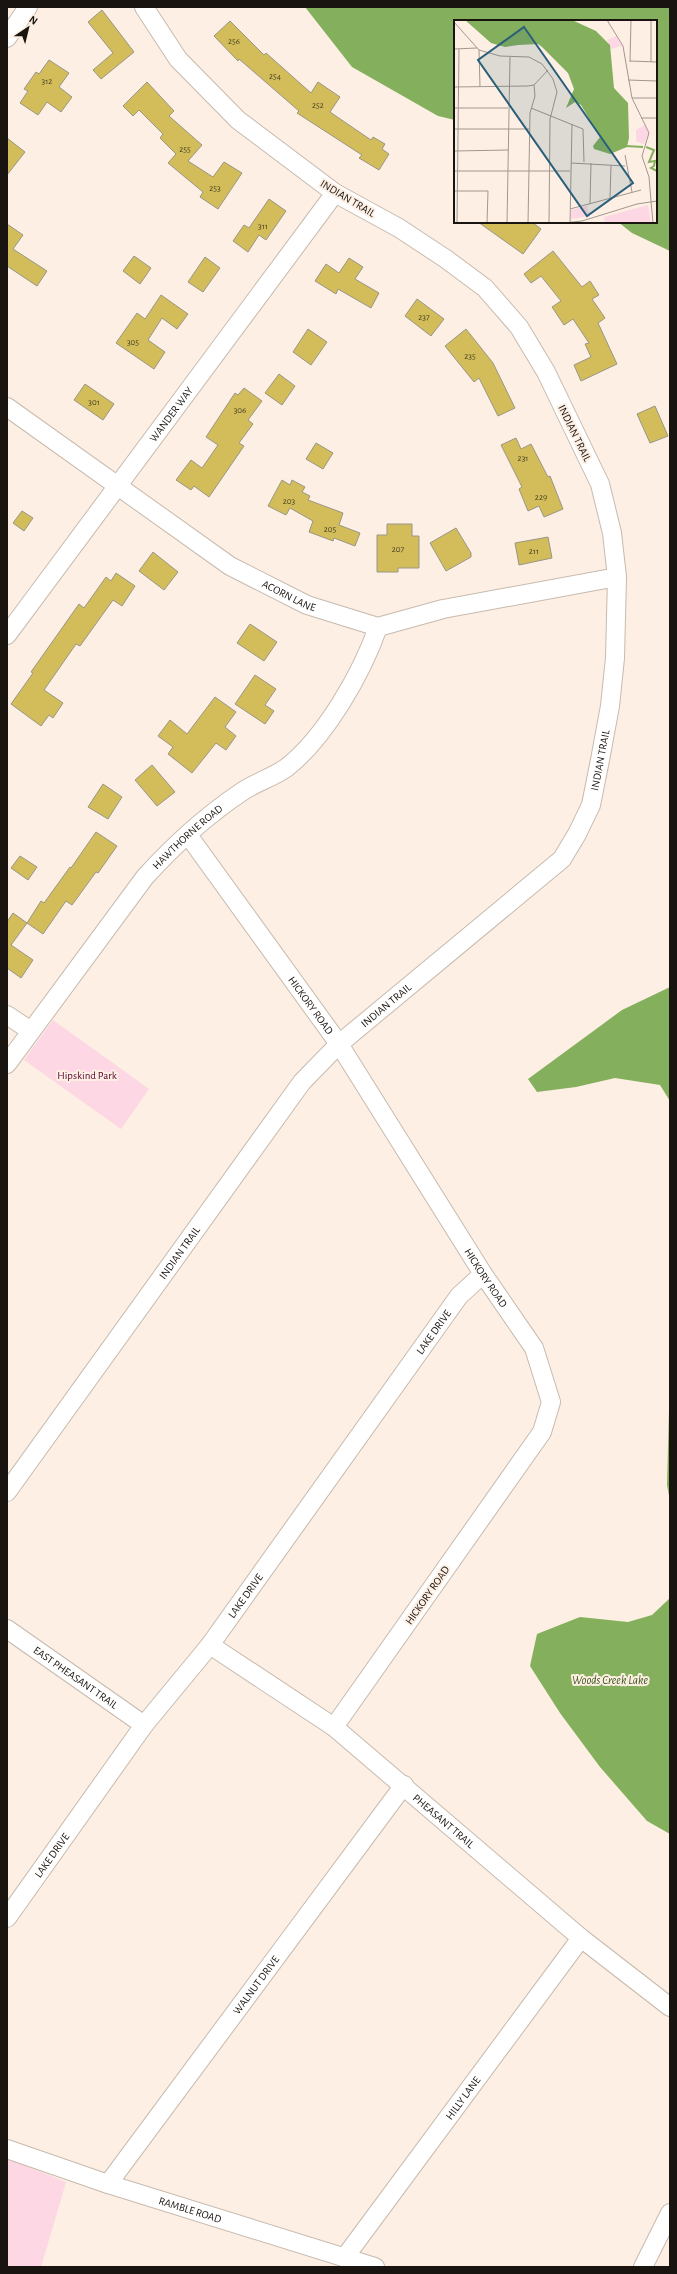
<svg xmlns="http://www.w3.org/2000/svg" width="677" height="2274" font-family="'Alegreya Sans',sans-serif">
	<style>
		.green { fill: #fdd7e3 }
		.water { fill: #84b05d }
		.building { fill: #d2bd5a; stroke: #999687 }
		.lines { fill: none; stroke-linecap: round; stroke-linejoin: round }
		.minor-casing { stroke: #c7baae; stroke-width: 20 }
		.minor { stroke: #fff; stroke-width: 18 }
		.labels { text-anchor: middle; stroke-width: 4; stroke-linejoin: round; paint-order: stroke }
		.number-label { font-size: 9px; fill: #473e22 }
		.street-label { font-size: 11px; fill: #191410; stroke: #fdefe3 }
		.park-label { font-size: 11px; fill: #590331; stroke: #fdefe3 }
		.water-label { font-size: 12px; font-style: italic; fill: #3c591f; stroke: #fdefe3 }
		.inset-river { fill: none; stroke: #84b05d; stroke-width: 2 }
		.inset-road { fill: none; stroke: #a2978f; stroke-width: 1 }
		.view { fill: #295f7a; fill-opacity: 0.15; stroke: #295f7a; stroke-width: 2 }
		.inset-edge { fill: none; stroke: #191410; stroke-width: 2 }
	</style>
	<rect width="100%" height="100%" fill="#fdefe3"/>
	<path class="green" d="M 53,1020 L 149,1089 L 121,1129 L 24,1060 Z
		M 7,2158 L 66,2182 L 41,2267 L 7,2267 Z"/>
	<path class="water" d="M 305,7 L 670,7 L 670,251 L 632,233 L 618,222 L 656,222 L 656,21 L 455,21 L 455,120 L 438,116 L 352,67 Z
		M 670,987 L 670,1101 L 660,1085 L 615,1078 L 576,1087 L 537,1092 L 528,1079 L 622,1010 Z
		M 670,1373 L 670,1501 L 667,1485 Z
		M 670,1598 L 670,1834 L 647,1821 L 600,1767 L 560,1713 L 530,1666 L 537,1634 L 580,1617 L 628,1622 L 652,1615 Z"/>
	<path class="building" d="M 102,10 L 134,52 L 101,79 L 93,70 L 113,53 L 88,22 Z
		M 230,21 L 264,55 L 266,53 L 311,93 L 318,82 L 340,97 L 330,112 L 371,140 L 373,137 L 385,144 L 382,149 L 389,154 L 379,170 L 359,158 L 362,155 L 297,113 L 299,111 L 239,59 L 238,61 L 214,36 Z
		M 49,60 L 69,73 L 59,87 L 72,97 L 61,112 L 47,102 L 38,115 L 20,103 L 28,91 L 24,89 L 36,72 L 39,74 Z
		M 147,82 L 174,111 L 169,116 L 202,145 L 188,161 L 213,177 L 224,162 L 242,173 L 218,209 L 200,197 L 203,192 L 168,163 L 176,154 L 160,138 L 163,134 L 139,110 L 133,116 L 123,106 Z
		M 7,138 L 25,152 L 7,175 Z
		M 269,199 L 286,211 L 266,240 L 259,235 L 248,252 L 233,241 L 244,225 L 249,228 Z
		M 478,222 L 532,222 L 541,229 L 523,254 Z
		M 7,224 L 23,235 L 13,249 L 47,271 L 37,286 L 7,266 Z
		M 553,251 L 582,287 L 590,281 L 599,295 L 592,299 L 605,318 L 598,323 L 617,364 L 581,381 L 574,365 L 591,357 L 585,344 L 589,343 L 573,319 L 564,325 L 552,307 L 561,301 L 541,276 L 531,283 L 524,274 Z
		M 134,256 L 151,268 L 140,284 L 123,271 Z
		M 205,257 L 220,268 L 203,292 L 188,282 Z
		M 349,258 L 363,267 L 355,279 L 379,293 L 371,308 L 338,289 L 336,294 L 315,281 L 326,264 L 339,273 Z
		M 161,295 L 188,314 L 177,329 L 162,318 L 148,340 L 165,352 L 154,369 L 116,343 L 137,313 L 145,319 Z
		M 417,299 L 444,319 L 431,336 L 405,316 Z
		M 308,329 L 327,342 L 311,365 L 293,352 Z
		M 466,329 L 493,363 L 515,408 L 498,416 L 479,378 L 474,382 L 445,346 Z
		M 279,374 L 295,386 L 282,405 L 265,393 Z
		M 85,384 L 114,404 L 103,420 L 74,400 Z
		M 244,388 L 262,401 L 248,420 L 253,424 L 239,443 L 244,446 L 209,497 L 194,486 L 191,490 L 176,480 L 191,460 L 202,468 L 218,445 L 206,437 L 235,393 L 238,395 Z
		M 655,406 L 668,436 L 650,443 L 637,414 Z
		M 516,438 L 521,449 L 531,444 L 548,477 L 550,476 L 563,509 L 544,517 L 539,506 L 528,511 L 519,489 L 522,487 L 501,445 Z
		M 316,443 L 333,453 L 323,469 L 306,459 Z
		M 282,480 L 290,485 L 292,480 L 305,487 L 302,492 L 310,496 L 308,500 L 343,513 L 339,525 L 360,533 L 355,546 L 334,538 L 333,541 L 309,532 L 313,521 L 290,508 L 286,515 L 268,506 Z
		M 22,511 L 33,518 L 24,531 L 13,523 Z
		M 387,524 L 412,524 L 412,536 L 419,536 L 419,568 L 398,568 L 398,572 L 377,572 L 377,535 L 387,535 Z
		M 456,528 L 471,553 L 471,557 L 446,571 L 430,543 Z
		M 548,537 L 552,558 L 519,565 L 515,543 Z
		M 153,552 L 178,572 L 164,590 L 139,571 Z
		M 116,573 L 135,586 L 122,606 L 113,600 L 80,646 L 76,644 L 44,690 L 63,703 L 53,718 L 49,715 L 41,726 L 11,704 L 33,673 L 31,672 L 79,604 L 84,608 L 106,577 L 111,581 Z
		M 250,624 L 277,642 L 264,661 L 237,643 Z
		M 255,675 L 276,689 L 265,705 L 274,711 L 265,724 L 235,704 Z
		M 215,697 L 236,712 L 225,727 L 236,736 L 226,750 L 216,743 L 192,773 L 168,754 L 173,747 L 158,736 L 170,720 L 187,734 Z
		M 152,765 L 175,792 L 157,806 L 135,780 Z
		M 103,784 L 122,797 L 108,819 L 88,807 Z
		M 96,832 L 117,846 L 98,873 L 96,872 L 72,905 L 66,901 L 43,934 L 27,923 L 41,901 L 44,903 L 70,867 L 71,868 Z
		M 20,856 L 37,867 L 28,880 L 11,868 Z
		M 13,913 L 27,923 L 11,945 L 33,960 L 21,978 L 7,968 L 7,922 Z"/>
	<g class="lines">
		<defs>
			<g id="minor">
				<path d="M 7,38 L 28,7"/>
				<path id="s1" d="M 7,407 L 230,566 L 307,605 L 378,627 L 443,609 L 617,577"/>
				<path id="s2" d="M 7,635 L 335,193"/>
				<path id="s3" d="M 188,835 L 339,1044 L 483,1274 L 534,1348 L 551,1402 L 542,1432 L 334,1727"/>
				<path d="M 7,1015 L 31,1031"/>
				<path id="s4" d="M 7,1064 L 145,877 C 174,845 207,815 243,791 C 257,782 273,777 286,768 C 325,738 362,673 378,627"/>
				<path id="s5" d="M 7,1492 L 302,1082 L 339,1044 L 562,859 L 577,834 L 591,805 L 600,760 L 610,706 L 615,658 L 617,577 L 612,533 L 600,484 L 546,372 L 519,327 L 485,288 L 446,259 L 399,228 L 335,193 L 238,120 L 178,59 L 144,7"/>
				<path id="s6" d="M 7,1629 L 144,1725"/>
				<path id="s7" d="M 210,1645 L 334,1727 L 581,1938 L 670,2007"/>
				<path id="s8" d="M 7,1918 L 144,1725 L 210,1645 L 459,1296 L 483,1274"/>
				<path id="s9" d="M 7,2149 L 108,2184 L 375,2267"/>
				<path id="s10" d="M 108,2184 L 404,1785"/>
				<path id="s11" d="M 345,2257 L 581,1938"/>
				<path d="M 643,2267 L 670,2213"/>
			</g>
		</defs>
		<use href="#minor" class="minor-casing"/>
		<use href="#minor" class="minor"/>
	</g>
	<g class="labels">
		<g class="number-label">
			<text x="234" y="44">256</text>
			<text x="275" y="79">254</text>
			<text x="47" y="84">312</text>
			<text x="318" y="108">252</text>
			<text x="185" y="152">255</text>
			<text x="215" y="191">253</text>
			<text x="263" y="229">311</text>
			<text x="424" y="320">237</text>
			<text x="133" y="345">305</text>
			<text x="470" y="359">235</text>
			<text x="94" y="405">301</text>
			<text x="240" y="413">306</text>
			<text x="523" y="461">231</text>
			<text x="541" y="500">229</text>
			<text x="289" y="504">203</text>
			<text x="330" y="532">205</text>
			<text x="398" y="552">207</text>
			<text x="534" y="554">211</text>
		</g>
		<g class="street-label">
			<text transform="translate(348 198) rotate(31)" y="4">INDIAN TRAIL</text>
			<text dy="4" stroke="none"><textPath href="#s2" startOffset="275">WANDER WAY</textPath></text>
			<text transform="translate(575 433) rotate(64)" y="4">INDIAN TRAIL</text>
			<text dy="4" stroke="none"><textPath href="#s1" startOffset="340">ACORN LANE</textPath></text>
			<text dy="4" stroke="none"><textPath href="#s5" startOffset="955">INDIAN TRAIL</textPath></text>
			<text dy="4" stroke="none"><textPath href="#s4" startOffset="291">HAWTHORNE ROAD</textPath></text>
			<text dy="4" stroke="none"><textPath href="#s3" startOffset="210">HICKORY ROAD</textPath></text>
			<text dy="4" stroke="none"><textPath href="#s5" startOffset="619">INDIAN TRAIL</textPath></text>
			<text dy="4" stroke="none"><textPath href="#s5" startOffset="295">INDIAN TRAIL</textPath></text>
			<text dy="4" stroke="none"><textPath href="#s3" startOffset="534">HICKORY ROAD</textPath></text>
			<text dy="4" stroke="none"><textPath href="#s8" startOffset="725">LAKE DRIVE</textPath></text>
			<text transform="translate(427 1595) rotate(-55)" y="4">HICKORY ROAD</text>
			<text dy="4" stroke="none"><textPath href="#s8" startOffset="401">LAKE DRIVE</textPath></text>
			<text dy="4" stroke="none"><textPath href="#s6" startOffset="84">EAST PHEASANT TRAIL</textPath></text>
			<text dy="4" stroke="none"><textPath href="#s7" startOffset="293">PHEASANT TRAIL</textPath></text>
			<text dy="4" stroke="none"><textPath href="#s8" startOffset="77">LAKE DRIVE</textPath></text>
			<text dy="4" stroke="none"><textPath href="#s10" startOffset="248">WALNUT DRIVE</textPath></text>
			<text dy="4" stroke="none"><textPath href="#s11" startOffset="198">HILLY LANE</textPath></text>
			<text dy="4" stroke="none"><textPath href="#s9" startOffset="193">RAMBLE ROAD</textPath></text>
		</g>
		<g class="park-label">
			<text x="87" y="1079">Hipskind Park</text>
		</g>
		<g class="water-label">
			<text x="610" y="1684">Woods Creek Lake</text>
		</g>
	</g>
	<g transform="translate(454 20)">
		<rect width="203" height="203" fill="#fdefe3"/>
		<path d="M 162,16 L 168,26 L 157,29 L 153,20 ZM 191,105 L 195,114 L 190,124 L 182,121 L 182,110 ZM 194,185 L 197,203 L 151,203 L 150,197 ZM 133,186 L 136,196 L 117,199 L 117,190 Z" fill="#fdd7e3"/>
		<path d="M 11,0 L 118,0 L 142,11 L 156,25 L 160,68 L 174,83 L 175,118 L 173,127 L 156,134 L 140,129 L 139,126 L 146,117 L 127,85 L 121,82 L 112,88 L 120,69 L 114,53 L 88,27 L 84,24 L 64,25 L 51,27 L 37,23 Z" fill="#84b05d"/>
		<path class="inset-river" d="M 172,126 L 189,127M 192,127 L 200,130 L 195,142 L 201,141 L 200,146 L 197,148 L 203,151"/>
		<path class="inset-road" d="M 153,0 L 169,26 L 178,78 L 195,113 L 188,136 L 195,157 L 197,181M 0,2 L 25,30 L 46,36 L 75,37 L 88,44 L 99,59 L 103,72 L 96,99 L 95,203M 0,29 L 23,28M 25,30 L 26,67M 176,41 L 203,42M 176,42 L 177,0M 197,42 L 197,0M 174,60 L 203,61M 0,67 L 74,66 L 80,65 L 94,50M 178,78 L 203,78M 0,88 L 54,88M 77,88 L 129,109 L 130,142M 187,98 L 203,98M 0,109 L 75,109M 0,131 L 54,130M 171,135 L 178,172M 117,143 L 171,146M 0,151 L 116,151M 0,171 L 34,171 L 33,203M 156,178 L 157,145M 197,181 L 199,203M 136,184 L 137,143M 116,189 L 187,170M 3,203 L 5,29M 53,203 L 56,37M 74,203 L 76,93 L 81,76 L 80,65M 110,203 L 128,201 L 183,184 L 203,181M 116,203 L 118,104"/>
		<path class="view" d="M 70,7 L 179,163 L 133,196 L 24,40 Z"/>
		<rect width="203" height="203" class="inset-edge"/>
	</g>
	<rect width="677" height="2274" fill="none" stroke="#191410" stroke-width="16"/>
	<g transform="translate(28 28) rotate(35)" stroke="#fdefe3" stroke-width="3" paint-order="stroke">
	<path d="M0-3L7 15L0 10L-7 15Z" fill="#191410"/>
	<text y="-6" font-size="11" font-weight="bold" text-anchor="middle" fill="#191410">N</text>
	</g>
</svg>
